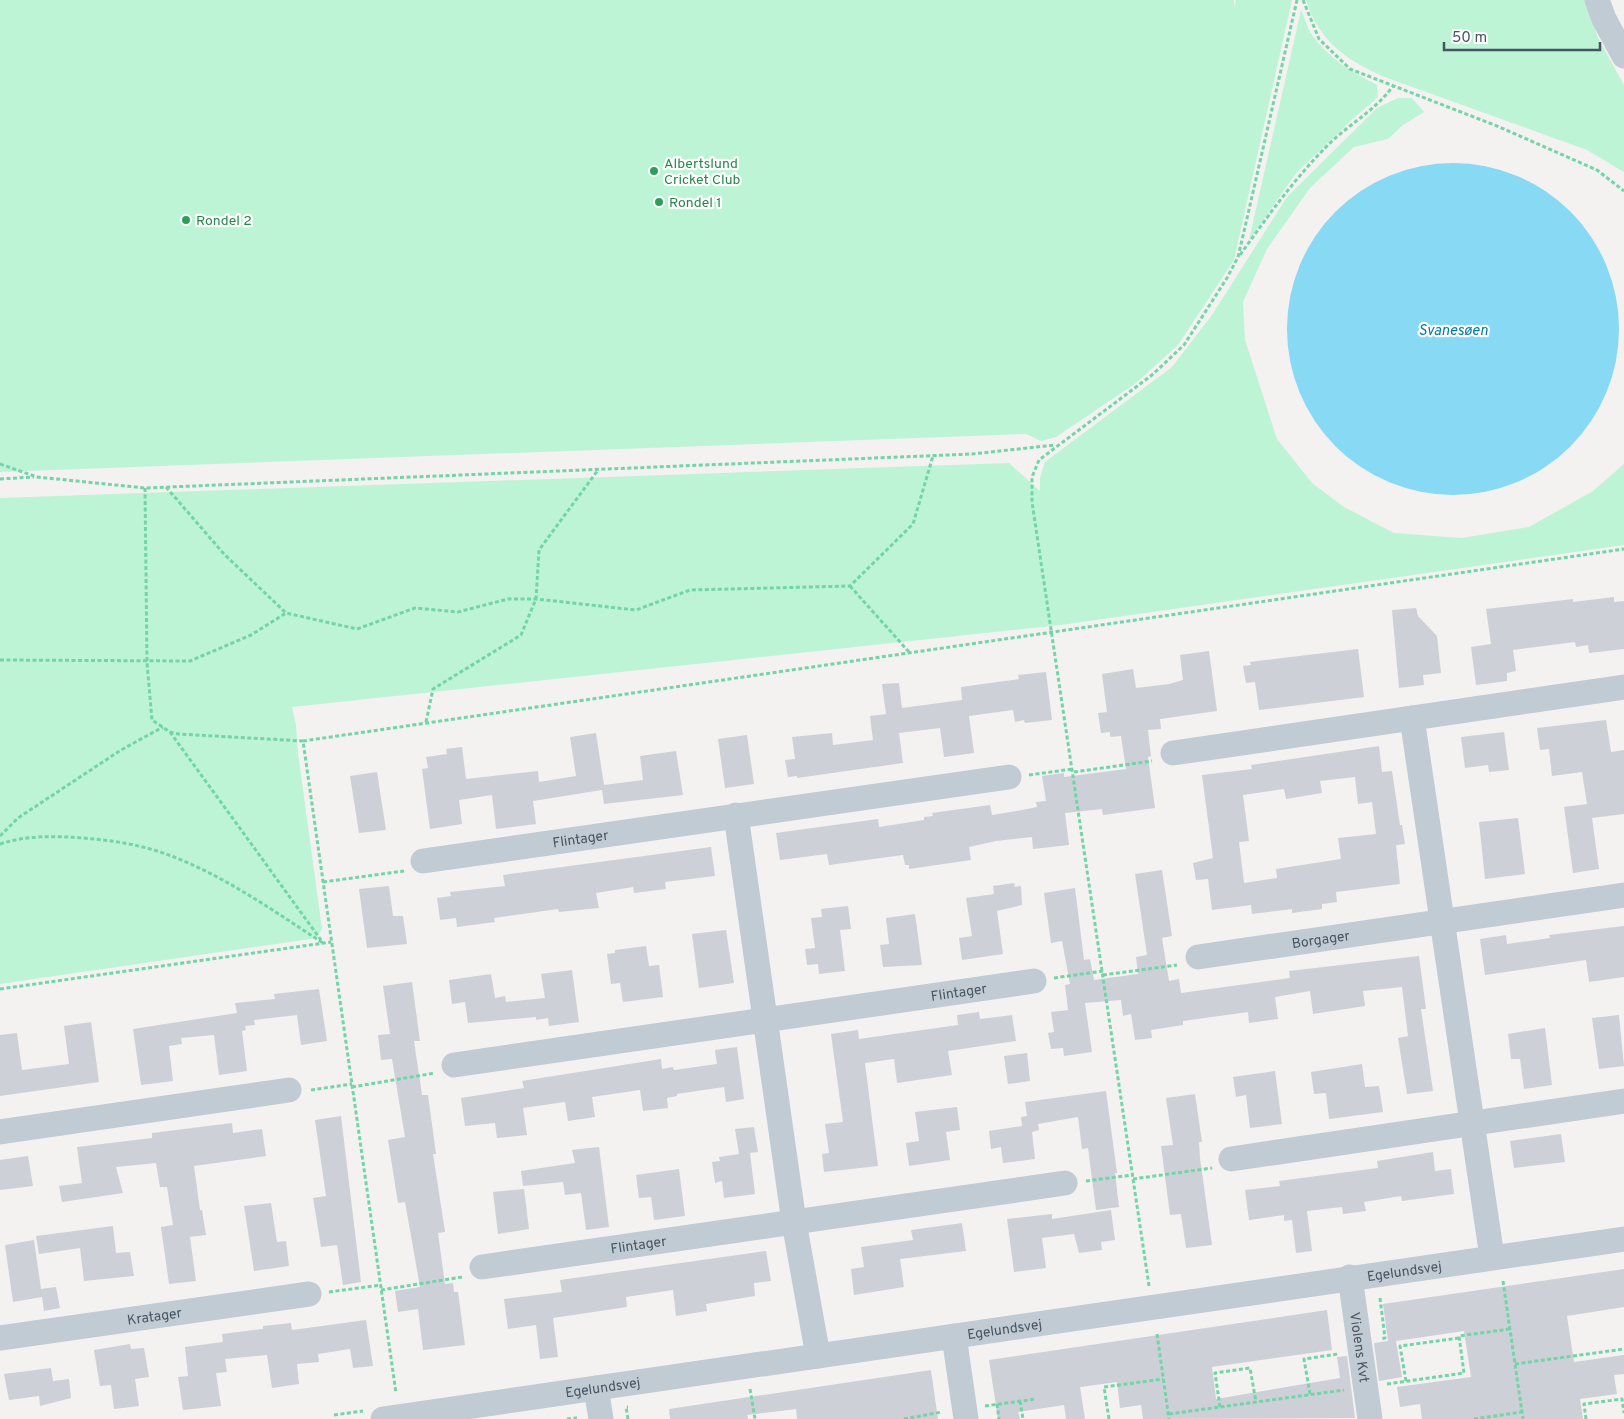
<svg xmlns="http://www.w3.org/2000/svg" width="1624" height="1419" font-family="Overpass,sans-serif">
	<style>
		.green { fill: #bdf4d5 }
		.water { fill: #87d9f4 }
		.building { fill: #cdd0d6; fill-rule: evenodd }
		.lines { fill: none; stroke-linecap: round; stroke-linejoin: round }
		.path { stroke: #72d5a8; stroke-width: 3; stroke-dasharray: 4 2.5; stroke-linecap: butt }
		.minor { stroke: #c1cbd4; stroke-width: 25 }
		.leisure-dot { fill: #2e9e5b; stroke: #fff; stroke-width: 2 }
		.labels { text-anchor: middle; stroke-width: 4.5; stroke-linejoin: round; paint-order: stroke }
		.leisure-label { font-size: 14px; fill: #27864d; stroke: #fff; text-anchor: start }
		.street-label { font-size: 14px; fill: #475461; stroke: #fff }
		.water-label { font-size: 15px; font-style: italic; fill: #037aa2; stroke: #fff }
	</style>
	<rect width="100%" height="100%" fill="#f4f1f1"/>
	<path class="green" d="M 0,0 L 1234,0 L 1234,8 L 1236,0 L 1292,0 L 1234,260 L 1178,345 L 1136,383 L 1056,437 L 1041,441 L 1026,434 L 0,472 Z
		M 1306,0 L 1585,0 L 1598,38 L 1624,85 L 1624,172 L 1587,150 L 1382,76 C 1345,59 1319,41 1306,0 Z
		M 1301,10 C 1305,18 1307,28 1312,35 C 1328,58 1353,73 1377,85 L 1378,97 L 1354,118 L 1297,172 L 1249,240 Z
		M 1398,98 L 1412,98 L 1424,112 L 1403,125 L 1388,139 L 1354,147 L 1310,188 L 1267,249 L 1243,302 L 1245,340 L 1277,439 L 1312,483 L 1344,507 L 1394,533 L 1462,538 L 1529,527 L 1593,491 L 1624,464 L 1624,545 L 1061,625 L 292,707 L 296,725 L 298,753 L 322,929 L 317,938 L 0,984 L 0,498 L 1009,463 L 1040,491 L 1040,478 L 1045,462 L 1172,367 L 1212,315 L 1287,197 L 1377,108 Z"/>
	<path class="water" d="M1287 329a166 166 0 1 1 332 0a166 166 0 1 1-332 0Z"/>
	<path class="building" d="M 1614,597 L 1614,602 L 1624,601 L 1624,649 L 1589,653 L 1588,645 L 1576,647 L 1575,642 L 1513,650 L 1516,671 L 1507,673 L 1507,681 L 1476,685 L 1471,647 L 1491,644 L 1486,609 L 1573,599 L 1573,602 Z
		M 1416,608 L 1418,616 L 1437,636 L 1441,673 L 1423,675 L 1424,685 L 1399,688 L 1392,610 Z
		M 1358,649 L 1364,697 L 1259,710 L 1255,682 L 1246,683 L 1243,666 L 1251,665 L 1250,662 Z
		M 1209,651 L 1217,711 L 1160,719 L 1161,729 L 1148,730 L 1151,756 L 1148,757 L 1155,808 L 1103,815 L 1102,809 L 1065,813 L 1069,845 L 1033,849 L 1032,837 L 996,841 L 969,847 L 971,860 L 909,869 L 909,865 L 905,865 L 903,855 L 829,865 L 827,854 L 780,860 L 776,833 L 878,819 L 879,827 L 924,820 L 924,817 L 933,816 L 932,813 L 990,805 L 992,815 L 1022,810 L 1037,807 L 1036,802 L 1046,801 L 1042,776 L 1064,773 L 1064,777 L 1126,769 L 1121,736 L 1110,737 L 1110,732 L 1101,733 L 1098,713 L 1107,712 L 1102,674 L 1133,669 L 1136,688 L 1169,684 L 1183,680 L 1180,655 Z
		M 1046,672 L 1052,720 L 1025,723 L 1024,720 L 1015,722 L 1013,710 L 969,716 L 974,753 L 944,757 L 940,728 L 899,733 L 903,763 L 797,778 L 797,776 L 788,777 L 785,760 L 795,759 L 792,737 L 832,733 L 833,745 L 873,740 L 870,716 L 886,714 L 882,684 L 899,683 L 902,708 L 962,700 L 961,687 L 1019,679 L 1018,675 Z
		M 1606,720 L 1611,752 L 1624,750 L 1624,814 L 1592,818 L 1599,869 L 1573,873 L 1564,807 L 1587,804 L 1582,772 L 1552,776 L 1549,749 L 1540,750 L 1537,728 Z
		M 1504,732 L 1509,770 L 1489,772 L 1488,765 L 1465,768 L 1461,737 Z
		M 596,733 L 604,785 L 643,780 L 640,756 L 676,751 L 683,795 L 604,804 L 602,790 L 533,801 L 536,824 L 496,829 L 492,795 L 459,800 L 462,824 L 430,829 L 422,769 L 428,768 L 426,757 L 447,754 L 446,749 L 462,747 L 466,779 L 538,771 L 539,782 L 576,776 L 570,737 Z
		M 747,735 L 754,784 L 725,788 L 718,739 Z
		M 1379,746 L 1382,772 L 1392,771 L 1400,825 L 1402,825 L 1405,844 L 1396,845 L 1400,884 L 1336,892 L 1337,902 L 1322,904 L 1322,909 L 1292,913 L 1292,909 L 1252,914 L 1251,905 L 1212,910 L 1208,879 L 1196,880 L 1193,863 L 1213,858 L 1202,775 L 1252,769 L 1251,765 ZM 1355,777 L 1358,804 L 1372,802 L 1376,834 L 1338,838 L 1341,859 L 1276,869 L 1277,878 L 1244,883 L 1239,842 L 1249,841 L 1243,795 L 1284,789 L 1286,799 L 1322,793 L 1320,781 Z
		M 377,772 L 386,830 L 359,833 L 350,776 Z
		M 1518,818 L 1525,874 L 1485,879 L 1479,822 Z
		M 711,847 L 715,876 L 665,882 L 666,889 L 634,893 L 633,887 L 596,893 L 599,908 L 559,912 L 558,909 L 494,918 L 495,922 L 457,927 L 456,918 L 440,920 L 437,898 L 451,896 L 450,892 L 505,886 L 503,875 Z
		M 1162,870 L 1172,936 L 1162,938 L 1169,981 L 1179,979 L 1181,993 L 1290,978 L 1289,971 L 1419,956 L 1426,1009 L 1421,1009 L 1433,1091 L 1407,1094 L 1398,1038 L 1408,1036 L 1402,987 L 1363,991 L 1365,1006 L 1313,1014 L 1310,991 L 1275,997 L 1278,1019 L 1249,1023 L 1248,1012 L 1183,1021 L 1183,1025 L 1151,1030 L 1152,1038 L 1135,1040 L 1131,1014 L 1123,1016 L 1121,1000 L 1085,1003 L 1092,1052 L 1064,1056 L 1063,1048 L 1051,1049 L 1048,1033 L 1054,1032 L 1051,1012 L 1068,1010 L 1065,985 L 1070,984 L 1062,941 L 1051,943 L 1044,893 L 1075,888 L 1084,960 L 1090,959 L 1094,980 L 1138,974 L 1136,957 L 1147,955 L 1135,874 Z
		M 1014,883 L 1015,887 L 1021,886 L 1022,905 L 997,911 L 1003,954 L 962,960 L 959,938 L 972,936 L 966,898 L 994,894 L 993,886 Z
		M 389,886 L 393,916 L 403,916 L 407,944 L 367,948 L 359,889 Z
		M 848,906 L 851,929 L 840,930 L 845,971 L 819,974 L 818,964 L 807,965 L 805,949 L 815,948 L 811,918 L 822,917 L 821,909 Z
		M 915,914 L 922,965 L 883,967 L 880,945 L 889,944 L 886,918 Z
		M 1624,926 L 1624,977 L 1589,982 L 1586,960 L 1485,975 L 1480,939 L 1506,935 L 1507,944 L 1550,938 L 1549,935 Z
		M 726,930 L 734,983 L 699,988 L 692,934 Z
		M 646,946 L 649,966 L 659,965 L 663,997 L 623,1002 L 620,983 L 611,984 L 607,954 L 615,953 L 615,950 Z
		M 572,970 L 579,1022 L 549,1026 L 548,1018 L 536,1020 L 536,1017 L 468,1023 L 465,1002 L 452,1004 L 449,980 L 491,974 L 495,998 L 505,996 L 506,1002 L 545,998 L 541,974 Z
		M 412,982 L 420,1041 L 414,1041 L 422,1095 L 428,1095 L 436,1154 L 433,1154 L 445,1232 L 438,1233 L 445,1284 L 453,1283 L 454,1292 L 458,1292 L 465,1345 L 423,1350 L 418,1309 L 398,1312 L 395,1291 L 420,1287 L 405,1202 L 398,1203 L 388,1140 L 405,1137 L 392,1059 L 381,1060 L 378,1035 L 390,1034 L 383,986 Z
		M 319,989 L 327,1041 L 301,1045 L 297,1015 L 254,1020 L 255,1025 L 245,1026 L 246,1030 L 242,1031 L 247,1071 L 219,1075 L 214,1035 L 181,1038 L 182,1044 L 169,1046 L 173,1081 L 141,1085 L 133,1029 L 237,1013 L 235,1003 L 275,999 L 274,994 Z
		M 979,1012 L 980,1019 L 1012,1015 L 1016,1041 L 948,1051 L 952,1075 L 897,1083 L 894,1059 L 865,1063 L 878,1166 L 824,1172 L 822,1154 L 829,1153 L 825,1124 L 843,1122 L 831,1034 L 858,1030 L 859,1039 L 958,1025 L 957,1015 Z
		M 1619,1015 L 1624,1066 L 1599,1069 L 1592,1018 Z
		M 91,1022 L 99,1082 L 0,1096 L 0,1035 L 17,1033 L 22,1070 L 69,1064 L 64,1026 Z
		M 1545,1028 L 1552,1085 L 1524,1089 L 1520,1059 L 1511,1059 L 1508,1034 Z
		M 737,1047 L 744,1099 L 726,1102 L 724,1087 L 677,1094 L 677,1096 L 667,1098 L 668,1108 L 643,1111 L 640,1090 L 592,1097 L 595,1117 L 568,1121 L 565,1102 L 523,1108 L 527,1135 L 497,1138 L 495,1123 L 465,1126 L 461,1098 L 524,1088 L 522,1081 L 661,1059 L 662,1069 L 673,1067 L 674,1070 L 717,1064 L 715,1050 Z
		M 1027,1053 L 1030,1081 L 1008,1084 L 1004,1056 Z
		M 1362,1064 L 1365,1087 L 1379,1086 L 1383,1112 L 1329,1119 L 1326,1093 L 1314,1094 L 1311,1072 Z
		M 1275,1071 L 1282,1124 L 1250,1128 L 1246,1095 L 1236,1097 L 1233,1077 Z
		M 1106,1091 L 1117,1173 L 1115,1173 L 1119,1207 L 1096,1210 L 1088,1148 L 1082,1149 L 1078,1117 L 1038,1124 L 1039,1130 L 1032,1132 L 1035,1159 L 1003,1163 L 1001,1147 L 991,1149 L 989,1131 L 1022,1126 L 1021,1117 L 1027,1116 L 1025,1102 Z
		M 1195,1094 L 1202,1142 L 1199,1142 L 1200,1158 L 1212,1245 L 1186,1248 L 1181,1214 L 1170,1215 L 1161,1146 L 1173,1145 L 1166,1098 Z
		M 957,1107 L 960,1130 L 946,1132 L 950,1160 L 909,1166 L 906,1143 L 919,1141 L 915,1112 Z
		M 341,1116 L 361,1282 L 343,1285 L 337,1245 L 321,1247 L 313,1198 L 326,1196 L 315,1120 Z
		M 232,1123 L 233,1133 L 262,1129 L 266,1156 L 194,1166 L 200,1210 L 202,1210 L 206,1235 L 190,1237 L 196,1281 L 169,1284 L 161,1227 L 173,1225 L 167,1187 L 160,1187 L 156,1163 L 116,1167 L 123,1193 L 62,1202 L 59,1186 L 82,1183 L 77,1147 L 152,1138 L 152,1133 Z
		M 754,1127 L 758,1152 L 750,1153 L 755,1194 L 724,1198 L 722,1181 L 715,1183 L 712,1162 L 720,1161 L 719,1157 L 739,1154 L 735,1129 Z
		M 1561,1134 L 1565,1162 L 1514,1168 L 1510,1141 Z
		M 599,1147 L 609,1227 L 586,1230 L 581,1193 L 565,1195 L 563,1182 L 523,1186 L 521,1171 L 575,1163 L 572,1150 Z
		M 1433,1152 L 1435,1171 L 1451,1169 L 1454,1194 L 1402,1201 L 1401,1196 L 1364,1202 L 1366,1211 L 1343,1214 L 1342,1207 L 1307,1211 L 1312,1251 L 1296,1253 L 1292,1220 L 1284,1221 L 1284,1215 L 1249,1220 L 1245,1190 L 1280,1186 L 1279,1181 L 1378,1168 L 1377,1161 Z
		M 28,1156 L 33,1186 L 0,1190 L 0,1160 Z
		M 679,1169 L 685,1216 L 654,1220 L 651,1197 L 639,1198 L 636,1175 Z
		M 524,1189 L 529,1229 L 498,1234 L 493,1192 Z
		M 271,1203 L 277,1242 L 286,1241 L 289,1266 L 254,1271 L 244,1206 Z
		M 1111,1210 L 1115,1240 L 1101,1242 L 1102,1250 L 1079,1253 L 1074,1234 L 1042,1238 L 1046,1268 L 1014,1272 L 1007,1219 L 1052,1214 L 1052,1219 Z
		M 962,1223 L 966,1251 L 900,1259 L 904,1287 L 854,1295 L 851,1269 L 864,1267 L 861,1247 L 913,1240 L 911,1230 Z
		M 113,1226 L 116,1253 L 130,1252 L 134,1276 L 84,1281 L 80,1248 L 39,1254 L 36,1236 Z
		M 34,1240 L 41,1289 L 56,1287 L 60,1308 L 44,1311 L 42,1297 L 13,1302 L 5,1245 Z
		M 766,1251 L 771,1281 L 754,1283 L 755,1296 L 706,1304 L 707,1311 L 676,1316 L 673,1290 L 626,1297 L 627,1307 L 553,1318 L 558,1357 L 540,1359 L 536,1325 L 508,1329 L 504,1299 L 562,1292 L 560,1280 Z
		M 1624,1269 L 1624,1307 L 1567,1316 L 1574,1362 L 1624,1355 L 1624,1374 L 1614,1375 L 1617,1394 L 1580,1399 L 1583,1419 L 1422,1419 L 1420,1404 L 1400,1407 L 1397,1387 L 1471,1377 L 1464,1331 L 1396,1341 L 1402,1377 L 1379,1381 L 1374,1343 L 1388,1341 L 1383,1304 Z
		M 1327,1310 L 1332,1350 L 1212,1367 L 1216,1399 L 1340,1378 L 1337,1357 L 1347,1356 L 1355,1418 L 1143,1419 L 1141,1405 L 1120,1408 L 1117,1382 L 1080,1387 L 1085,1419 L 1066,1419 L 1064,1405 L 1018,1412 L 1020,1419 L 998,1419 L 989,1360 Z
		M 366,1320 L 373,1366 L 353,1368 L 350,1349 L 318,1354 L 319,1362 L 297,1364 L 299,1384 L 272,1388 L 267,1355 L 225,1359 L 227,1372 L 216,1373 L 221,1406 L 183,1410 L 178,1377 L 188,1376 L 185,1347 L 223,1342 L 222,1334 L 263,1329 L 263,1326 L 291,1323 L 292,1330 Z
		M 130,1344 L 131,1349 L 144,1348 L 149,1377 L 135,1379 L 139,1406 L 114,1409 L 111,1385 L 100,1386 L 94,1350 Z
		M 51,1368 L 53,1381 L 69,1379 L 71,1398 L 40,1406 L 39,1396 L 9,1400 L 4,1374 Z
		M 931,1370 L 938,1419 L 797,1419 L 796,1409 L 747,1415 L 748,1419 L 670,1419 L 669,1409 Z"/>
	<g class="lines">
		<path class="path" d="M 1303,0 L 1319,39 L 1350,69 L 1497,126 L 1597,170 L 1624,191
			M 1240,255 C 1268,216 1294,179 1328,145 C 1349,124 1376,110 1393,86
			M 0,464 L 37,477 L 145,488 L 972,454 L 1055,445
			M 0,479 L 34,477
			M 166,487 L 224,554 L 286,613
			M 145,488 L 147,663 L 152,720 L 170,732 L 178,734 L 303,741 L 396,1393
			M 850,586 L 909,652
			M 0,660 L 190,661 L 251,635 L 286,613 L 357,629 L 415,608 L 458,612 L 508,599 L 536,599 L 636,610 L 690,590 L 850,586 L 913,524 L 933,456
			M 426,722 L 433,689 L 521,635 L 536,599 L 539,550 L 598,470
			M 170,732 L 321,940
			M 303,741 L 1624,549
			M 1074,772 L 1152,761
			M 1029,775 L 1073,769
			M 0,836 L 18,818 L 121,750 L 163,727
			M 0,844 C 27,835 54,836 83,838 C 107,840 130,843 154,850 C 215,869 269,908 323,943
			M 323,882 L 404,871
			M 1103,975 L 1177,965
			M 1054,978 L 1103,971
			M 0,989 L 331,942
			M 352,1087 L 435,1073
			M 311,1090 L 352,1084
			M 1133,1179 L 1212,1168
			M 1086,1181 L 1132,1175
			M 1503,1281 L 1523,1419
			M 1149,1286 L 1032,502 L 1032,477 L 1039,460 L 1152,375 L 1184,345 L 1227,278 L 1238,257 L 1245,227 L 1297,0
			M 381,1290 L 462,1277
			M 329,1292 L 381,1285
			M 1380,1298 L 1385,1338 L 1380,1339
			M 1157,1334 L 1169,1419
			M 1515,1364 L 1624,1349
			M 1406,1381 L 1400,1346 L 1459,1338
			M 1387,1384 L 1464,1373 L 1459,1336 L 1510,1329
			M 750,1389 L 755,1419
			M 1310,1394 L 1304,1359 L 1338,1354
			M 1020,1401 L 1023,1419
			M 997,1404 L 999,1419
			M 985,1406 L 1036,1399
			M 1220,1407 L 1215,1373 L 1250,1368 L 1256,1402
			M 1169,1414 L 1344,1390
			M 334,1415 L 363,1411
			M 567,1419 L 577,1418
			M 628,1419 L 626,1407 L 628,1407
			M 904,1419 L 942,1412
			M 1109,1419 L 1104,1387 L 1163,1379
			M 1474,1419 L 1522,1412
			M 1586,1419 L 1584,1404 L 1622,1399 L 1624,1413"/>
		<g class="minor">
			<path d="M 1597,0 L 1604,19 L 1624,56"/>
			<path d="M 1412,718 L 1492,1257"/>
			<path d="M 1173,753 L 1624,687"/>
			<path d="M 736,815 L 794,1222 L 818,1356"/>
			<path id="s1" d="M 423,861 L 1009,777"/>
			<path id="s2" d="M 1198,957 L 1624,895"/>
			<path id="s3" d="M 454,1065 L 1034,981"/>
			<path d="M 0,1132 L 289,1090"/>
			<path d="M 1231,1159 L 1624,1101"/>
			<path id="s4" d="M 482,1267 L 1065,1183"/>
			<path id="s5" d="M 1350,1277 L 1370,1419"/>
			<path d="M 954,1336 L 966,1419"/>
			<path id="s6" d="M 0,1338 L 309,1294"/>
			<path d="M 596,1388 L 601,1419"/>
			<path id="s7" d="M 383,1419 L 1624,1239"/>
		</g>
	</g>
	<g class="leisure-dot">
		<circle cx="654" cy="171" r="5"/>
		<circle cx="659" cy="202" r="5"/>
		<circle cx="186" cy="220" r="5"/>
	</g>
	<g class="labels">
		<g class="leisure-label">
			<text x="664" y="168">Albertslund<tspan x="664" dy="16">Cricket Club</tspan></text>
			<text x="669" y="207">Rondel 1</text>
			<text x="196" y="225">Rondel 2</text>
		</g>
		<g class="street-label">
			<text dy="5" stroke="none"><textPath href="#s1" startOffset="159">Flintager</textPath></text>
			<text dy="5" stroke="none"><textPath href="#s2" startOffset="124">Borgager</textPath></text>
			<text dy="5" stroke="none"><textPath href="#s3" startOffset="510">Flintager</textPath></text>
			<text dy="5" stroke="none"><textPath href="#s4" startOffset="158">Flintager</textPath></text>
			<text dy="5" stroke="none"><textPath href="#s7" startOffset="1032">Egelundsvej</textPath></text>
			<text dy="5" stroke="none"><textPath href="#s6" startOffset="156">Kratager</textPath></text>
			<text dy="5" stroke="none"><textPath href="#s7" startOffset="628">Egelundsvej</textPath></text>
			<text dy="5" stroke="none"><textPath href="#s5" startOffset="71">Violens Kvt</textPath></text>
			<text dy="5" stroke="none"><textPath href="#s7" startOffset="222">Egelundsvej</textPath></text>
		</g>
		<g class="water-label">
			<text x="1453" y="335">Svanesøen</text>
		</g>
	</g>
	<path d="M1444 42v8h156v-8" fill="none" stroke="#475461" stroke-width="2.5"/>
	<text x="1452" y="42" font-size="15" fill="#475461" stroke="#ffffff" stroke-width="4" paint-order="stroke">50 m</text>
</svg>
